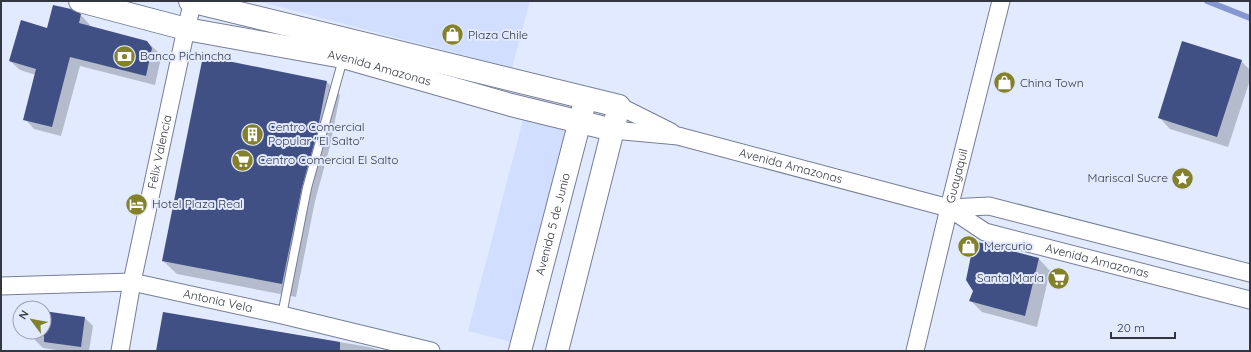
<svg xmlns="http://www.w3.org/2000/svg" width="1251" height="352" font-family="Quicksand,sans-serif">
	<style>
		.built { fill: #d2deff }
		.shadow { fill: #0003 }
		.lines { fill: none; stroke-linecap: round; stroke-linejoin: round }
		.stream { stroke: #8497d1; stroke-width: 6 }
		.building { fill: #405084 }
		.lane-casing { stroke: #767e96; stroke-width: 10 }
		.street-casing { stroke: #767e96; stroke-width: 19 }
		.secondary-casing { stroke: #767e96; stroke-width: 24 }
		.lane { stroke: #fff; stroke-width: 8 }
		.street { stroke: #fff; stroke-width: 17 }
		.secondary { stroke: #fff; stroke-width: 22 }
		.labels { text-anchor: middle; stroke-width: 4; stroke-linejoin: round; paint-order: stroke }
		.poi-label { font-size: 12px; fill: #323640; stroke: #e2eaff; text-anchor: start }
		.street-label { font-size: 12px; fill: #323640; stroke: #e2eaff }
	</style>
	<rect width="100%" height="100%" fill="#e2eaff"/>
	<path class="built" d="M 257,1 L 530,1 L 512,68 Z
		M 523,120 L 566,131 L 511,342 L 468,331 Z"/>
	<path class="shadow" d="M 81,15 L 90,25 L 90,27 L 147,42 L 157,51 L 161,58 L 155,85 L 80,66 L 61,136 L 34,129 L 25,119 L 36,75 L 20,70 L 10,61 L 48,30 Z
		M 1241,61 L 1250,70 L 1250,80 L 1228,147 L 1170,129 L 1159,117 Z
		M 327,82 L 340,95 L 330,146 L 315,201 L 296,297 L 177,274 L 163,261 Z
		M 1039,259 L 1050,271 L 1037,327 L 982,312 L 971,301 L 974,290 Z
		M 44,312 L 85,318 L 93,326 L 89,351 L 63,351 L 43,348 L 35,340 L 36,332 L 44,332 Z
		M 164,313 L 369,347 L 384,351 L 157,351 Z"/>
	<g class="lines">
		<path class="stream" d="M 1207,1 L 1250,18"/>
	</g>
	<path class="building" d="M 53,5 L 71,9 L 81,14 L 79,23 L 147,41 L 152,48 L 146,76 L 70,57 L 52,127 L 23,120 L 36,69 L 9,61 L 21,20 L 47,28 Z
		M 1182,41 L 1242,60 L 1217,137 L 1158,118 Z
		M 203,56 L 327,81 L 317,133 L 302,187 L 282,284 L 162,261 Z
		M 974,241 L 1039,258 L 1025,316 L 969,301 L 973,291 L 966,280 Z
		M 44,311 L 85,317 L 81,347 L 44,342 Z
		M 163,312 L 340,342 L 340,351 L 156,351 Z"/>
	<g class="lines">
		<defs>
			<path id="lane" d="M 282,315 L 307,188 L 343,59"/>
			<g id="street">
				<path d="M 619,106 L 671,132"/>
				<path id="s1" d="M 613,130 L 678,136 L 949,208 L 989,206 L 1250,273"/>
				<path id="s2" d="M 949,208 L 985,232 L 1250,300"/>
				<path id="s3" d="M 1,286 L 132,282 L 282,315 L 431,351"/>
				<path id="s4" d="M 120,351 L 132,282 L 186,29 L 193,1"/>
				<path id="s5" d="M 915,351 L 949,208 L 1001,1"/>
			</g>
			<g id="secondary">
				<path id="s6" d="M 80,1 L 186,29 L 343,57 L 511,105 L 613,130"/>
				<path d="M 190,1 L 619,106 L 557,351"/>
				<path id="s7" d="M 520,351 L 583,109"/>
			</g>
		</defs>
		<use href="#lane" class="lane-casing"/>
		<use href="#street" class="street-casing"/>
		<use href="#secondary" class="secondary-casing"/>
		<use href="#lane" class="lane"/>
		<use href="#street" class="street"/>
		<use href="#secondary" class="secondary"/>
	</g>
	<defs>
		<symbol id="shop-disc" viewBox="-11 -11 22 22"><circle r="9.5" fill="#83822b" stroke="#e2eaff"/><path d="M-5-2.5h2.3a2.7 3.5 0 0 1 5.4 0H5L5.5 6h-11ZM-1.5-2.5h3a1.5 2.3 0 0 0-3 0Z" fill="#fff"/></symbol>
		<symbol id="bank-disc" viewBox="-11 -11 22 22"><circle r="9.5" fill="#83822b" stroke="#e2eaff"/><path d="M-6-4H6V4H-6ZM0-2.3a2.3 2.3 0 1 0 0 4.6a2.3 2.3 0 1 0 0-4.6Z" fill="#fff"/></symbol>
		<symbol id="building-disc" viewBox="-11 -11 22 22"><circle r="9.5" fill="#83822b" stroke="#e2eaff"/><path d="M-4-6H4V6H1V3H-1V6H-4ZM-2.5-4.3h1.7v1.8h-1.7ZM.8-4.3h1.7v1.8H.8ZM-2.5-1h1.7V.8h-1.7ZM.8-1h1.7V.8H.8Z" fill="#fff"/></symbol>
		<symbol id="supermarket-disc" viewBox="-11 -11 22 22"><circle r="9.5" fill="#83822b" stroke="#e2eaff"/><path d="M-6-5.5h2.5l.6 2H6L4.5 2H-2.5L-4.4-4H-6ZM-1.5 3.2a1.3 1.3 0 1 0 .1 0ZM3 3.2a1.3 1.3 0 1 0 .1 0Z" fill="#fff"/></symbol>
		<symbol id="sight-disc" viewBox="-11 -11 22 22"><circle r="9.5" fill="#83822b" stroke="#e2eaff"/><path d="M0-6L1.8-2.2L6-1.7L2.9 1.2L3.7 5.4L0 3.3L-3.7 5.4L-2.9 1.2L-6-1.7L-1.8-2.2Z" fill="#fff"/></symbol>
		<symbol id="hotel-disc" viewBox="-11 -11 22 22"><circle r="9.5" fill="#83822b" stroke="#e2eaff"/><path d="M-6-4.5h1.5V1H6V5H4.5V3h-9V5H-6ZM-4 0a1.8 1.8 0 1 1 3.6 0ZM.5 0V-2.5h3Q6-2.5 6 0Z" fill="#fff"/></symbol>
	</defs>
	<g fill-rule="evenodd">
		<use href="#shop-disc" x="440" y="22" width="25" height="25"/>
		<use href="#bank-disc" x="112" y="44" width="25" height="25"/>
		<use href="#shop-disc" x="992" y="70" width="25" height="25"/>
		<use href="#building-disc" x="240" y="122" width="25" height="25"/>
		<use href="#supermarket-disc" x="230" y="148" width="25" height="25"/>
		<use href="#sight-disc" x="1170" y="166" width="25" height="25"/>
		<use href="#hotel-disc" x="124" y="192" width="25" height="25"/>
		<use href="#shop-disc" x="956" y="234" width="25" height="25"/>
		<use href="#supermarket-disc" x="1046" y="266" width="25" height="25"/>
	</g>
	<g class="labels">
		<g class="poi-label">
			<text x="468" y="39">Plaza Chile</text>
			<text x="140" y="60">Banco Pichincha</text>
			<text x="1020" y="87">China Town</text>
			<text x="268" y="131">Centro Comercial<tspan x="268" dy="14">Popular "El Salto"</tspan></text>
			<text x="258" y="164">Centro Comercial El Salto</text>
			<text x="1168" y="182" text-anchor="end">Mariscal Sucre</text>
			<text x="152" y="208">Hotel Plaza Real</text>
			<text x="984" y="250">Mercurio</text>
			<text x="1044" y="282" text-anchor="end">Santa María</text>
		</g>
		<g class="street-label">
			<text dy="4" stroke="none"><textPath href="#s6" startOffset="307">Avenida Amazonas</textPath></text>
			<text dy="4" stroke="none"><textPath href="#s4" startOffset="203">Félix Valencia</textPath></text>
			<text dy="4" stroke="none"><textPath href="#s1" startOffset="182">Avenida Amazonas</textPath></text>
			<text dy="4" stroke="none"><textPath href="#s5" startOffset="180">Guayaquil</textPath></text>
			<text dy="4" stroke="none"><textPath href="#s7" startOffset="131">Avenida 5 de Junio</textPath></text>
			<text dy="4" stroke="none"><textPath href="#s2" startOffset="159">Avenida Amazonas</textPath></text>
			<text dy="4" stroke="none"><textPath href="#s3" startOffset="219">Antonia Vela</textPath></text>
		</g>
	</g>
	<rect width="1251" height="352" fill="none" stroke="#323640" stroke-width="4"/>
	<g transform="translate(32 320) rotate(302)"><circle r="19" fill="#e2eaff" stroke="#9ca2b3"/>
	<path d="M0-3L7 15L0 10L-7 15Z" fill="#83822b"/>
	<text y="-6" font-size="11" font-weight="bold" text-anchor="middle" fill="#323640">N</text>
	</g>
	<path d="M1111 332v6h64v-6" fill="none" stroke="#323640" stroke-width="2"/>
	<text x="1117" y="332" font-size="12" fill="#323640" stroke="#e2eaff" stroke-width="3" paint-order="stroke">20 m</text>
</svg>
